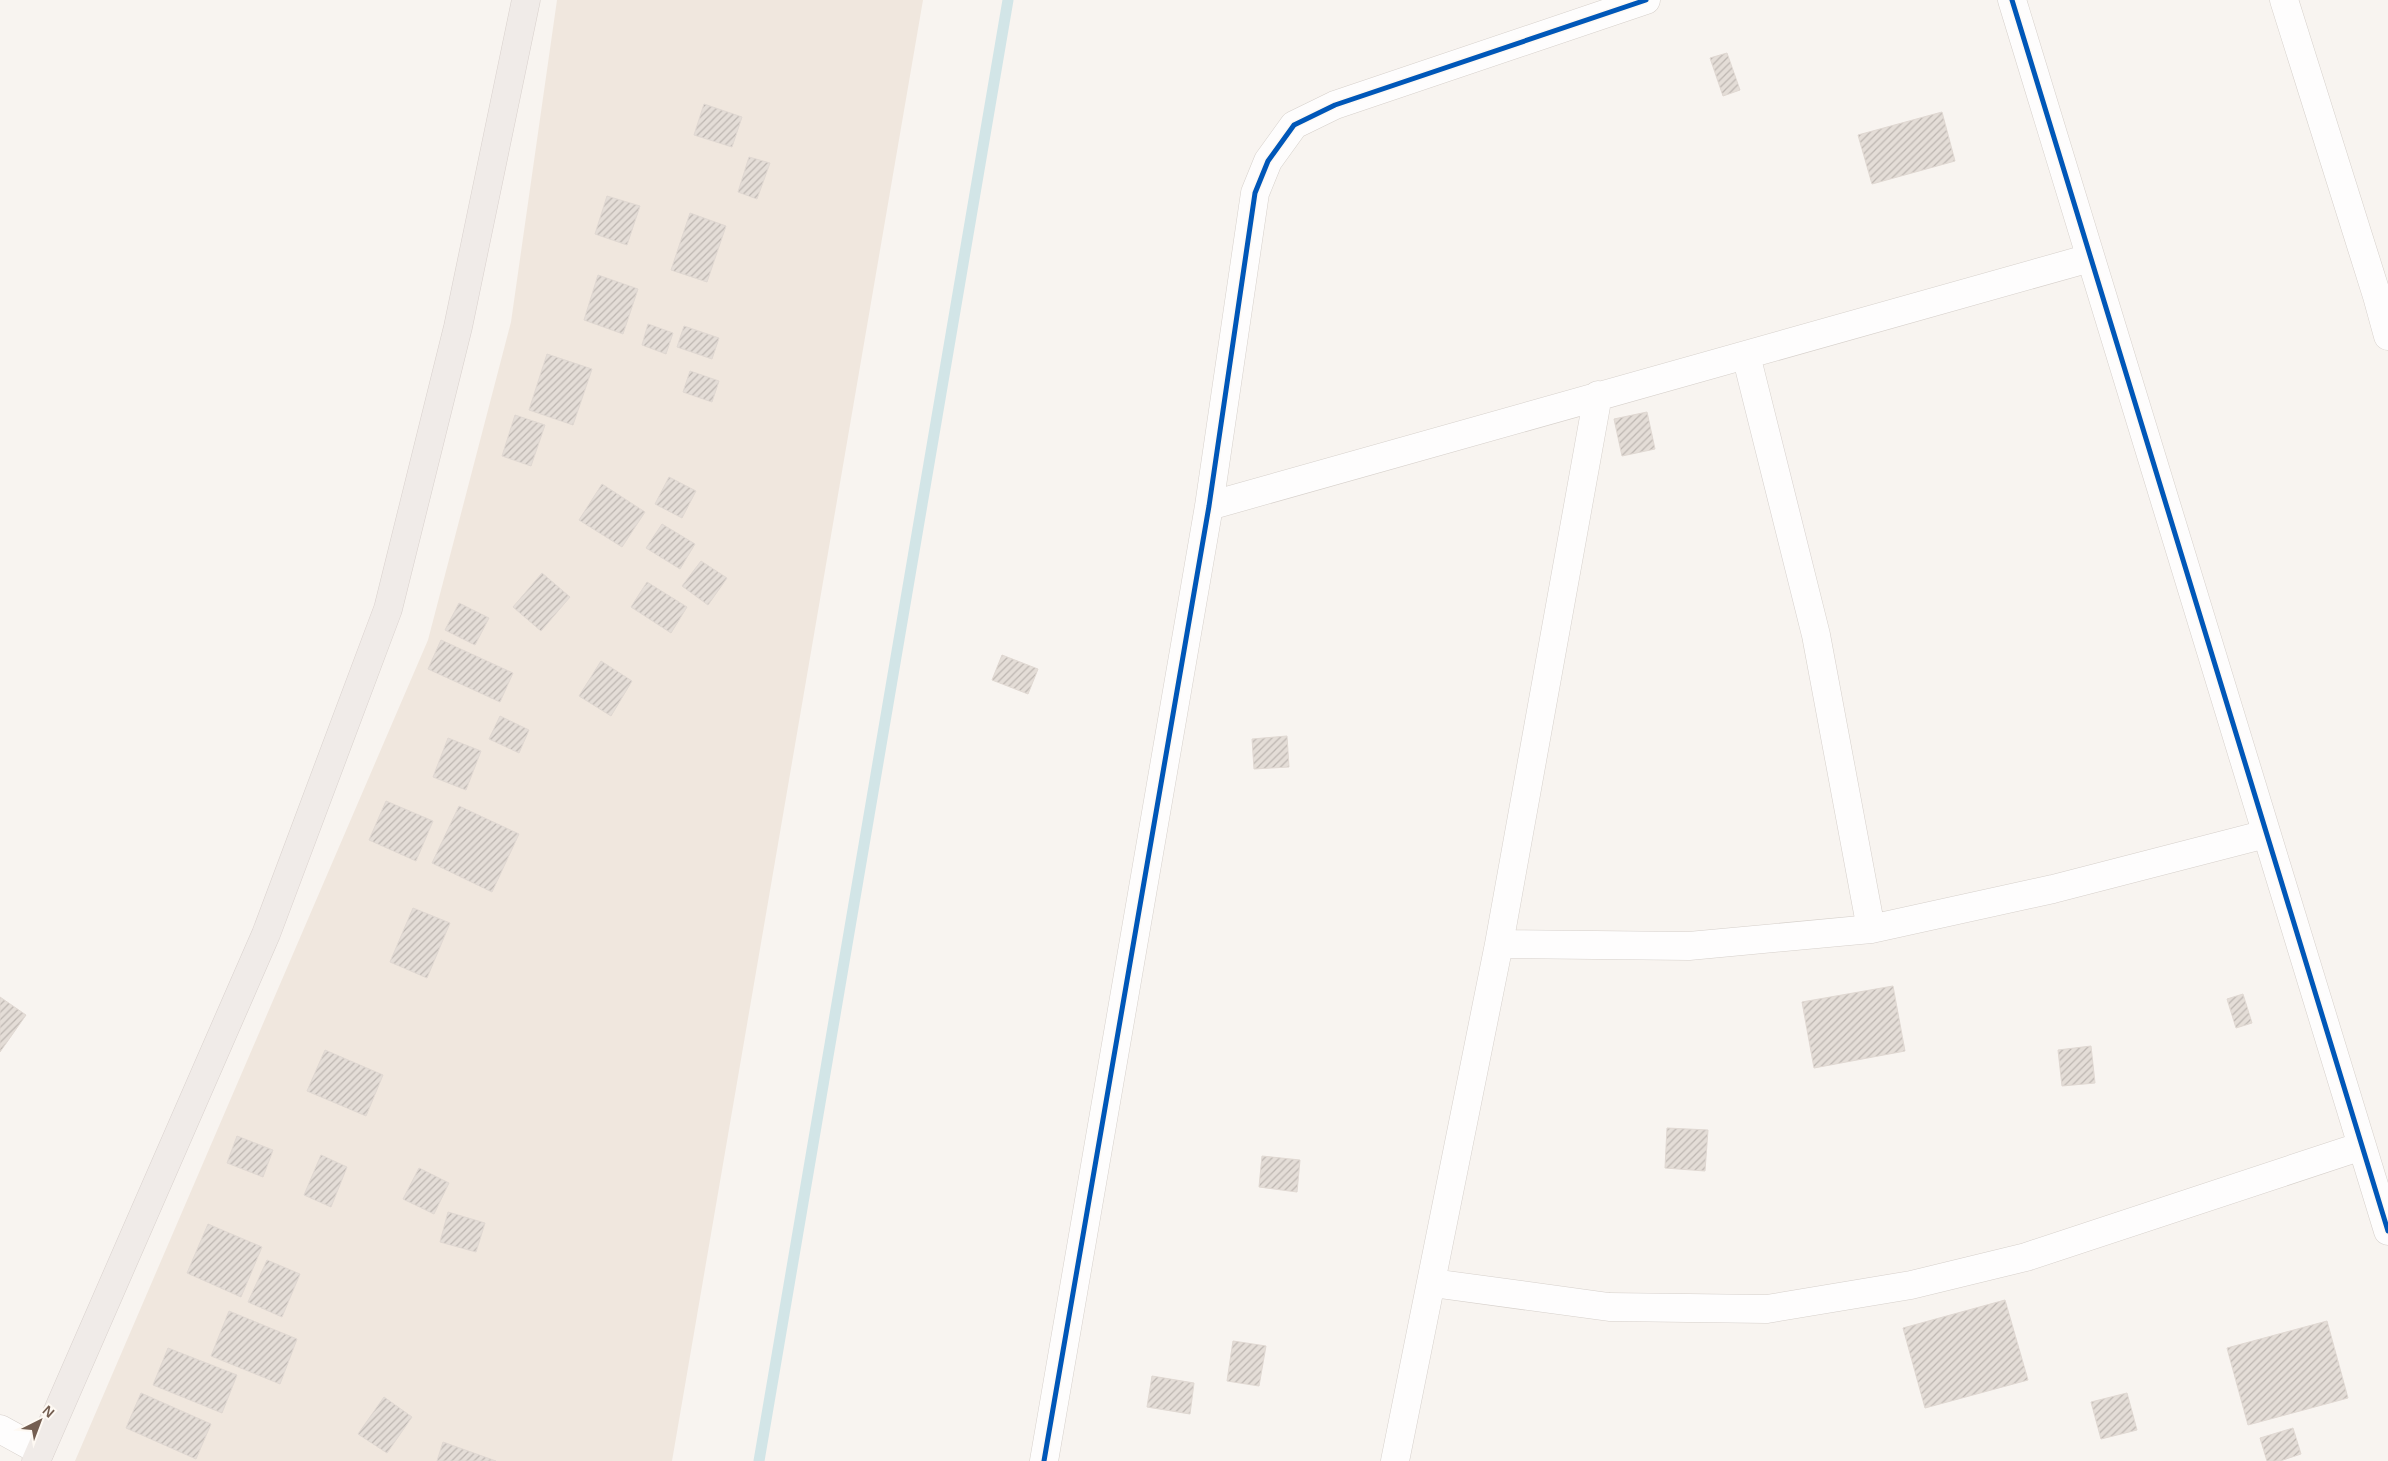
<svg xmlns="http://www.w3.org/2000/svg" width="2388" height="1461" font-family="Arial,sans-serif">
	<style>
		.residential { fill: #f0e7de }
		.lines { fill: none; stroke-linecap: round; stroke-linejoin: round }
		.stream { stroke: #d2e5e7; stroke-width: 11 }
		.building { fill: url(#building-hatch); stroke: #e0d8d2 }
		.minor-casing { stroke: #d6d0cb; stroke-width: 29 }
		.highway-casing { stroke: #d9d1cd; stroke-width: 29 }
		.minor { stroke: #fefdfd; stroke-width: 28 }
		.highway { stroke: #f0ebe8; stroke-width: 28 }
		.cycleway-casing { stroke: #fef9f3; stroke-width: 8 }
		.cycleway { stroke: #0057b8; stroke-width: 5 }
	</style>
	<defs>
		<pattern id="building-hatch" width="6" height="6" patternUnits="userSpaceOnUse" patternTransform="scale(1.25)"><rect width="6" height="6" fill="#e4ddd7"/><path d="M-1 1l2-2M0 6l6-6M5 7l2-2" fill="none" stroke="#bdb6b1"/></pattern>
	</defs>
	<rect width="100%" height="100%" fill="#f8f4f0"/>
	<path class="residential" d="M 557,0 L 923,0 L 672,1461 L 75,1461 L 428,640 L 511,322 Z"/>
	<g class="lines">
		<path class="stream" d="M 759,1461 L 1008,0"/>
	</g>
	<path class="building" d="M 1727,53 L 1740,90 L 1723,96 L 1710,58 Z
		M 704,104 L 742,117 L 732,147 L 694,135 Z
		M 1942,112 L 1955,161 L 1872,184 L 1858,135 Z
		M 749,157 L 770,163 L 757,199 L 738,192 Z
		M 607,196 L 640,206 L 627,245 L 595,234 Z
		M 690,213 L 726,226 L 707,282 L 671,270 Z
		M 598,275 L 638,289 L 623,334 L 584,320 Z
		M 648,324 L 673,333 L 666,354 L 642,345 Z
		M 684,326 L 719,338 L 712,359 L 677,347 Z
		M 547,354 L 592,369 L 573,425 L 529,410 Z
		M 690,371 L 719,381 L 712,402 L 683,392 Z
		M 1647,412 L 1655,449 L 1622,456 L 1614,419 Z
		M 515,415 L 545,425 L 531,466 L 502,456 Z
		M 669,477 L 696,491 L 682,518 L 655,504 Z
		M 602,484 L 645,512 L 622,547 L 579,520 Z
		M 662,524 L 695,544 L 680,569 L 646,548 Z
		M 701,561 L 727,578 L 708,605 L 682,586 Z
		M 542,573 L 570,597 L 541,631 L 513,607 Z
		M 647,582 L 687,607 L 671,633 L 631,607 Z
		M 459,603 L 489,618 L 475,645 L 445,630 Z
		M 441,640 L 513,673 L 500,702 L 428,669 Z
		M 1002,655 L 1038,669 L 1028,694 L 992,680 Z
		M 601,661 L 632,681 L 611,716 L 579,696 Z
		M 500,716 L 529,730 L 519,753 L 489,739 Z
		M 1287,736 L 1289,767 L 1254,769 L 1252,739 Z
		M 448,738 L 481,751 L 466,790 L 433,777 Z
		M 386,801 L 433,821 L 416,861 L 369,840 Z
		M 459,806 L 519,834 L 492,892 L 432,863 Z
		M 413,908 L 450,923 L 427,978 L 390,962 Z
		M 1893,986 L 1905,1051 L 1814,1068 L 1802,1002 Z
		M 2243,994 L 2252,1023 L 2236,1028 L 2227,999 Z
		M 0,997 L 26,1015 L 0,1052 Z
		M 2091,1046 L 2095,1083 L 2062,1086 L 2058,1050 Z
		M 325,1050 L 383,1075 L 366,1116 L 307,1091 Z
		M 1667,1128 L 1708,1130 L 1705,1171 L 1665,1168 Z
		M 237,1136 L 273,1150 L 263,1177 L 227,1163 Z
		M 321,1155 L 347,1167 L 331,1207 L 304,1195 Z
		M 1262,1156 L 1300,1160 L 1297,1192 L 1259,1187 Z
		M 419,1168 L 449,1183 L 434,1214 L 403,1199 Z
		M 448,1212 L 485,1223 L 476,1252 L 440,1242 Z
		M 208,1224 L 262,1247 L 241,1297 L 187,1273 Z
		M 267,1260 L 300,1274 L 282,1317 L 248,1302 Z
		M 2005,1300 L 2028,1380 L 1925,1408 L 1903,1328 Z
		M 229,1311 L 297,1339 L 280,1384 L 211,1356 Z
		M 2327,1321 L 2348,1398 L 2248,1425 L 2227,1348 Z
		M 1233,1341 L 1266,1346 L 1259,1386 L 1227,1381 Z
		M 168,1348 L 237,1375 L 222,1413 L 153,1385 Z
		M 1152,1376 L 1194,1383 L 1190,1414 L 1147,1407 Z
		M 141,1393 L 211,1424 L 196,1459 L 126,1428 Z
		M 2127,1393 L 2137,1430 L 2101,1439 L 2091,1402 Z
		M 384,1397 L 412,1417 L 387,1453 L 358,1434 Z
		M 2293,1428 L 2301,1454 L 2280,1461 L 2267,1461 L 2260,1438 Z
		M 443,1442 L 496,1461 L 437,1461 Z"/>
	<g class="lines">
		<defs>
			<path id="minor" d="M 2012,0 L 2388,1231
				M 2284,0 L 2377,296 L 2388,336
				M 1746,355 L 1816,635 L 1871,929
				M 1209,506 L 2090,258
				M 1499,944 L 1689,946 L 1871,929 L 2053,889 L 2266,834
				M 1432,1283 L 1609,1307 L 1767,1309 L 1911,1285 L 2026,1257 L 2362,1146
				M 0,1429 L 40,1451
				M 1044,1461 L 1209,506 L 1255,193 L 1268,161 L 1294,125 L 1335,105 L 1646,0
				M 1395,1461 L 1499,944 L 1598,395"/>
			<path id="highway" d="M 36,1461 L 266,934 L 388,609 L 458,327 L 526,0"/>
		</defs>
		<use href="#minor" class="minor-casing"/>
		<use href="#highway" class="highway-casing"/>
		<use href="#minor" class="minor"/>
		<use href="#highway" class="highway"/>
		<defs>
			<path id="cycleway" d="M 2012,0 L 2388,1231
				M 1044,1461 L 1209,506 L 1255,193 L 1268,161 L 1294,125 L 1335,105 L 1646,0"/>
		</defs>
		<use href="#cycleway" class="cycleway-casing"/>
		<use href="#cycleway" class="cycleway"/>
	</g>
	<g transform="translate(40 1421) rotate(42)" stroke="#fef9f3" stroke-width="4" paint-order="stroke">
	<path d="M0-4L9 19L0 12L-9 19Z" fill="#745e51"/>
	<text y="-8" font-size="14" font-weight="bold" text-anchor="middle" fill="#745e51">N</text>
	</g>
</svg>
